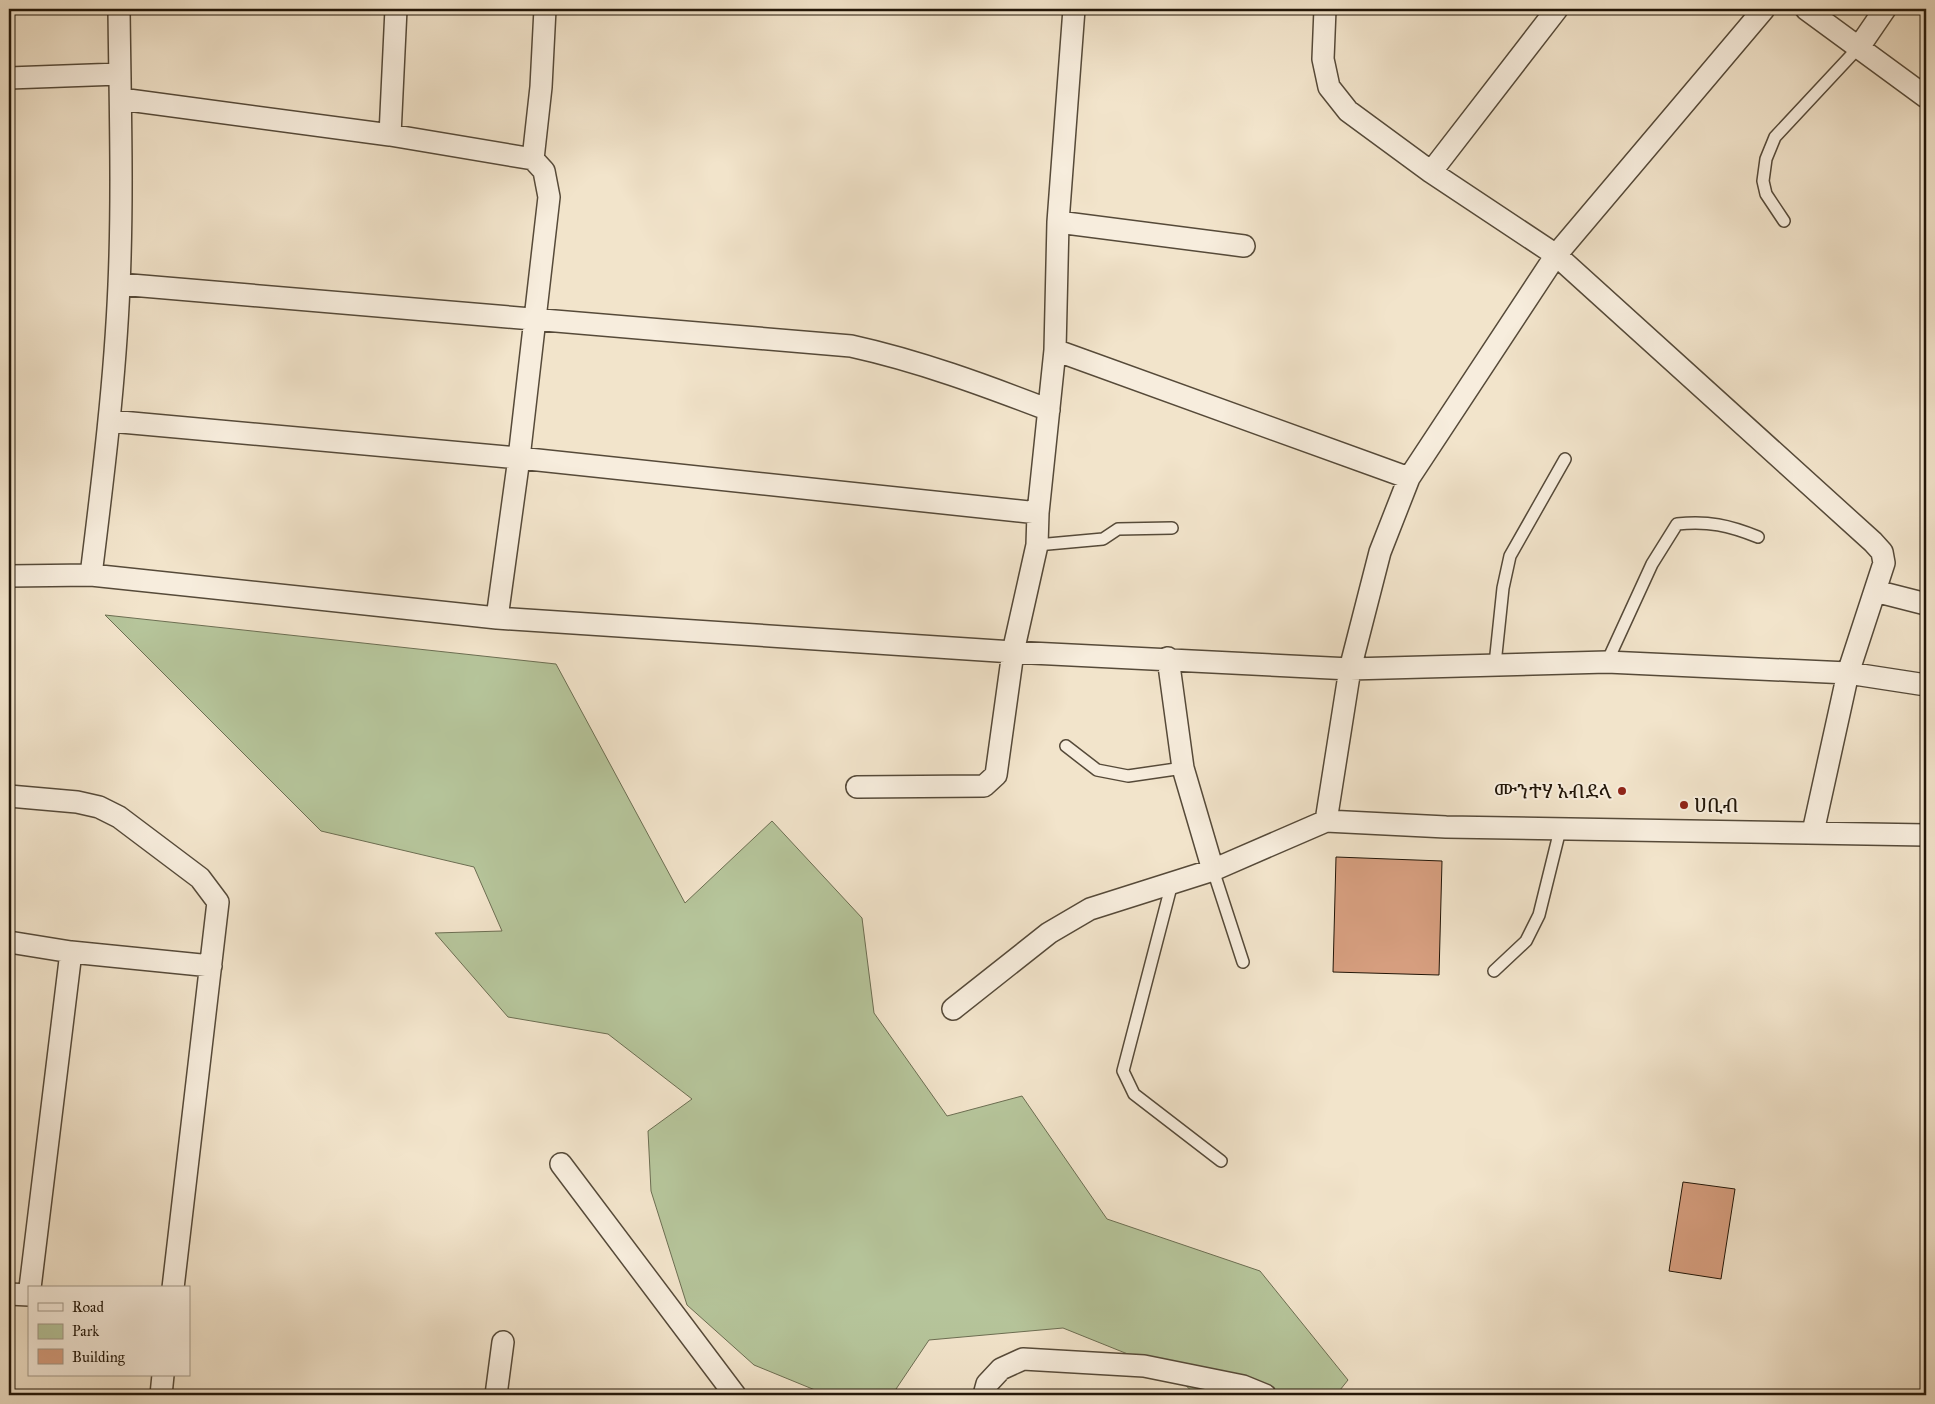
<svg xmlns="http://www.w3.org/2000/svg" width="1935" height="1404" font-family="'IM FELL Great Primer','Noto Serif Ethiopic',serif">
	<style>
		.green { fill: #b6c59b; stroke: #6c6e52 }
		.building { fill: #d79f80; stroke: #221608 }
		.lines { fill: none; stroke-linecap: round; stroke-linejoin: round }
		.lane-casing { stroke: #564a39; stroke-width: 14 }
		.street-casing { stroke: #564a39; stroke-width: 24 }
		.lane { stroke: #f7eddd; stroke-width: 11 }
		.street { stroke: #f7eddd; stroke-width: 21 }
		.poi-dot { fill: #8f2418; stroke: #f7eddd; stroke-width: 2 }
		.labels { text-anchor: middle; stroke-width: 4; stroke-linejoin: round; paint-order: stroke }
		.poi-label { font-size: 20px; fill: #221608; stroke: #f7eddd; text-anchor: end }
	</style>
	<rect width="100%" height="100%" fill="#f2e4cb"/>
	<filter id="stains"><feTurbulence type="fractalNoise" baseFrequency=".004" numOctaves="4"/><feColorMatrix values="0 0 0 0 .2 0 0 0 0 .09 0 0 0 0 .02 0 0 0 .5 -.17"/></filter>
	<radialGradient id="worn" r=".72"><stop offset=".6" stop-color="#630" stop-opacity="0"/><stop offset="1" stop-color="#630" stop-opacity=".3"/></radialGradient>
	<path class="green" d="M 105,615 L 556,664 L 685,903 L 772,821 L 862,918 L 874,1013 L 947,1116 L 1022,1096 L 1107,1219 L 1260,1271 L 1348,1380 L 1336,1395 L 1196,1395 L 1170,1371 L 1063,1328 L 929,1340 L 892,1395 L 815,1395 L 815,1390 L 754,1365 L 687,1305 L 651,1191 L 648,1131 L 692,1099 L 608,1034 L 508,1017 L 435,933 L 502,931 L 474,867 L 321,831 Z"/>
	<path class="building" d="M 1336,857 L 1442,861 L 1439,975 L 1333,972 Z
		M 1683,1182 L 1735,1189 L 1721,1279 L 1669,1271 Z"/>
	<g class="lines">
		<defs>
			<path id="lane" d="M 1784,221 L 1766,194 L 1763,181 L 1766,159 L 1775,137 L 1859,47
				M 1037,545 L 1103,539 L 1118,529 L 1172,528
				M 1607,662 L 1652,564 L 1677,524 C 1709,521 1728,525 1758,537
				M 1495,664 L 1503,588 L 1510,556 L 1565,459
				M 1066,746 L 1097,770 L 1128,776 L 1183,768
				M 1213,870 L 1243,962
				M 1172,883 L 1123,1071 L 1134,1094 L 1221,1161
				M 1494,971 L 1526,941 L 1539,915 L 1560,830"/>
			<path id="street" d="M 1325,9 L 1323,59 L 1329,87 L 1348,111 L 1431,172 L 1556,255 L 1873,542 L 1882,552 L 1884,563 L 1848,673 L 1813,832
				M 1764,9 L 1556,255 L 1409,478 L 1380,552 L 1350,669 L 1326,821 L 1446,827 L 1926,835
				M 1806,9 L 1926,97
				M 1859,47 L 1885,9
				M 9,78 L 119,74
				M 121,99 L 390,135 L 533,159 L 544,171 L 549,197 L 519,458 L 497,618
				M 390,135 L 396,9
				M 533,159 L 541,87 L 545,9
				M 1431,172 L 1557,9
				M 1058,222 L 1244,246
				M 119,284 L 851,346 C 919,361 984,385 1049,410
				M 1055,350 L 1409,478
				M 110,421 L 519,458 L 1038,513
				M 91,575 C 103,478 115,382 119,285 C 123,193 120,101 119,9
				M 9,576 L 91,575 L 497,618 L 1013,652 L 1350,669 L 1607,662 L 1848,673 L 1926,685
				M 1875,591 L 1926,604
				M 1168,658 L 1183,768 L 1213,870
				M 857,787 L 984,786 L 996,775 L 1013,652 L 1037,545 L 1038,513 L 1055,350 L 1058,222 L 1074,9
				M 9,796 L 77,802 L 99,807 L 119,817 L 200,878 L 218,902 L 173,1288
				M 9,942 L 71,952 L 30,1288
				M 71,952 L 211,966
				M 953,1009 L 1049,933 L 1090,909 L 1213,870 L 1326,821
				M 561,1164 L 735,1395
				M 9,1294 L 29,1295
				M 161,1395 L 163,1375
				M 496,1395 L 503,1342
				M 984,1395 L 987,1384 L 1001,1369 L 1023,1359 L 1144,1366 L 1243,1386 L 1265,1395"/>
		</defs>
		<use href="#lane" class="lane-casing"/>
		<use href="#street" class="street-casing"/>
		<use href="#lane" class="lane"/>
		<use href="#street" class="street"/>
	</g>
	<g class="poi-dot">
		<circle cx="1622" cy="791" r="5"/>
		<circle cx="1684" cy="805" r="5"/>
	</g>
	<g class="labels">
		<g class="poi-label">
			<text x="1612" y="798">ሙንተሃ አብደላ</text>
			<text x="1694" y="812" text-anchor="start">ሀቢብ</text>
		</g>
	</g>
	<rect width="1935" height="1404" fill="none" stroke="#f2e4cb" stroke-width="30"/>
	<rect x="10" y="10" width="1915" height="1384" fill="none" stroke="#221608" stroke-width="2.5"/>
	<rect x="15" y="15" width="1905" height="1374" fill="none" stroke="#221608"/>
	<rect x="28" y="1286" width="162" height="90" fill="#f7eddd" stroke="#a29788"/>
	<rect x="38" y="1303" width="25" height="8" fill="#f7eddd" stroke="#a29788"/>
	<text x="72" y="1312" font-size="15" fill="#221608">Road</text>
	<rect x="38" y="1324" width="25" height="15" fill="#b6c59b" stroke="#a29788"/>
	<text x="72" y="1336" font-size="15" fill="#221608">Park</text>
	<rect x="38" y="1349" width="25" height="15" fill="#d79f80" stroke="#a29788"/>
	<text x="72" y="1362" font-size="15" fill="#221608">Building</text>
	<rect width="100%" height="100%" filter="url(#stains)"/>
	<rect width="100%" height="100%" fill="url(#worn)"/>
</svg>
